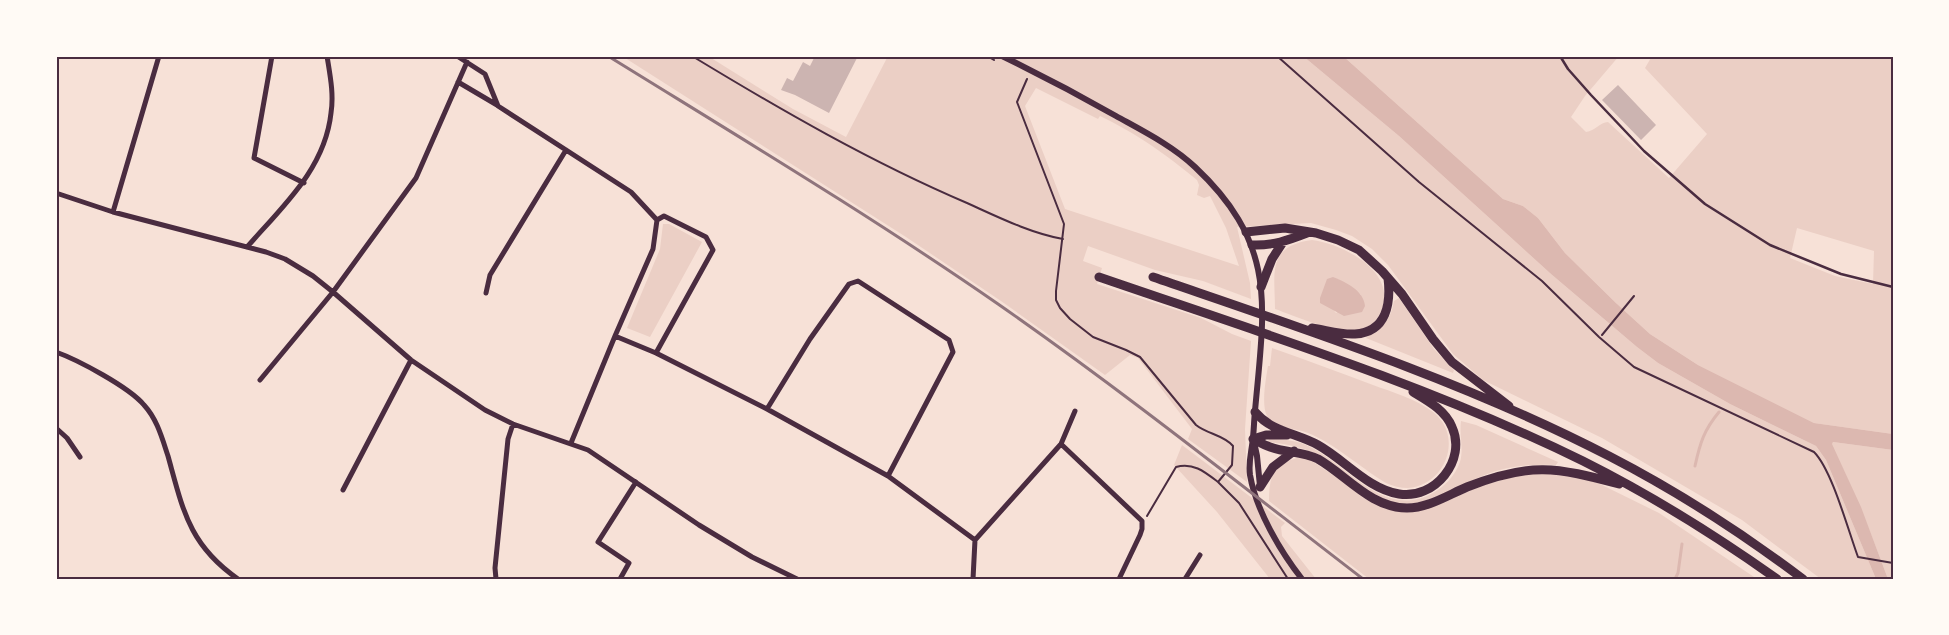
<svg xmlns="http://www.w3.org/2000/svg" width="1949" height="635" font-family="'Work Sans',sans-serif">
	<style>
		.green { fill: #ebcfc5; fill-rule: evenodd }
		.water { fill: #dcb8b0 }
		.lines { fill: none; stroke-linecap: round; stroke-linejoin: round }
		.stream { stroke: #dcb8b0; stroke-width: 3 }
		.building { fill: #ccb4b1 }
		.path { stroke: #4a2c40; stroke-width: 2 }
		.service { stroke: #4a2c40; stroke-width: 2.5 }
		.minor { stroke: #4a2c40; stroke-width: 5 }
		.tertiary { stroke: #4a2c40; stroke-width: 6 }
		.trunk { stroke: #4a2c40; stroke-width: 9 }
		.rail { stroke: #8f747c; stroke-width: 3 }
		.neatline { fill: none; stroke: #4a2c40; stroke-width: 2 }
	</style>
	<rect width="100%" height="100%" fill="#f7e1d7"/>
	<path class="green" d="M 622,56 L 708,56 L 793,109 L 846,137 L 888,56 L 1303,56 L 1399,136 L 1551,274 L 1637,347 L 1658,363 L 1730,404 L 1816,446 L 1826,460 L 1876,579 L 1821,579 L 1742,520 L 1643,462 L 1602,438 L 1483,380 L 1453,354 L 1388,265 L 1372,249 L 1352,236 L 1336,230 L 1311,223 L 1237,227 L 1250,283 L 1251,299 L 1203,281 L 1155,270 L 1088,246 L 1083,261 L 1102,268 L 1097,284 L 1201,318 L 1232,334 L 1251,341 L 1245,429 L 1247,482 L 1188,439 L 1192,429 L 1138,358 L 1130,355 L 1105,375 L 1001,301 L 906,237 ZM 1036,88 L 1098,119 L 1100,116 C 1139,135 1164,153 1197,180 L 1199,185 L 1197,195 L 1204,198 L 1210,196 L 1226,228 L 1239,266 L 1065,209 L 1025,106 Z
		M 1343,56 L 1619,56 L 1585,96 L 1571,117 L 1586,132 C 1595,131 1600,122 1608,122 L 1669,178 L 1707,134 L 1645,68 L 1652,56 L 1893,56 L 1893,434 L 1814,423 L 1698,365 L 1650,334 L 1616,303 L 1565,253 L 1538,218 L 1523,206 L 1503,199 ZM 1797,228 L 1874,251 L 1873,284 L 1835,276 L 1790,258 Z
		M 663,224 L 669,224 L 702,242 L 650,337 L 627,328 L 660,249 Z
		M 1312,240 C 1343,244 1396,271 1382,309 C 1378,319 1371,327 1361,329 C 1337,335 1298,317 1275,309 C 1275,274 1266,246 1312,240 ZM 1338,279 L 1361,295 L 1336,313 L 1331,307 Z
		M 1399,298 L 1434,349 L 1454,370 L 1453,373 L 1366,338 C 1381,325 1390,324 1394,301 Z
		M 1272,348 C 1306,360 1339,372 1373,385 C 1392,392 1416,399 1433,412 C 1464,436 1446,485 1408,488 C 1400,488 1393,486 1386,483 C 1361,468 1334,443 1308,433 C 1296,428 1274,429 1267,416 C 1261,405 1266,378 1268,366 L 1270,366 Z
		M 1461,421 L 1476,425 L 1558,462 L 1556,465 C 1536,464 1516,465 1496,471 C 1464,480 1424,512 1391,502 C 1365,494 1342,473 1321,456 C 1303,447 1287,444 1268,442 L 1269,439 C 1281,439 1294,440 1306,445 C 1347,463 1383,521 1433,493 C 1445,486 1455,476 1460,462 C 1464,448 1459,435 1461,421 Z
		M 1833,442 L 1893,450 L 1893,579 L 1888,579 C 1871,533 1853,488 1831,444 Z
		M 1182,445 L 1285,523 L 1281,527 L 1282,536 L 1316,579 L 1270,579 L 1217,512 L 1174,465 Z
		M 1297,458 L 1309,459 L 1376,504 L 1428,508 L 1484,485 L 1517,476 L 1539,473 L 1577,476 L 1600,484 L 1659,513 L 1757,579 L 1369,579 L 1269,501 C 1269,477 1273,464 1297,458 Z"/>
	<path class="water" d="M 1303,56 L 1343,56 L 1503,199 L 1523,206 L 1538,218 L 1565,253 L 1616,303 L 1650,334 L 1698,365 L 1814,423 L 1893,434 L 1893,450 L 1833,442 L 1832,444 L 1861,507 L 1888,579 L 1876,579 L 1826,460 L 1816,446 L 1730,404 L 1658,363 L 1637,347 L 1551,274 L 1399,136 Z
		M 1333,277 C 1346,282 1364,291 1365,306 L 1362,312 L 1344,316 L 1320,303 L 1320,298 L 1327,279 Z"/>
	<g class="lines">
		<path class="stream" d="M 1695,466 C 1700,443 1704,430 1719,412
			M 1675,579 L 1678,573 L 1682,544"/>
	</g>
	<path class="building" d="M 815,56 L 858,56 L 829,113 L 795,95 L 781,90 L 787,78 L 793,81 L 803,62 L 810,66 Z
		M 1618,85 L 1656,125 L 1641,140 L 1602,100 Z"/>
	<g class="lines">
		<path class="path" d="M 692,56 C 781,110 871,162 967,203 C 998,217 1030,233 1063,239
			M 987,56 L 994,60
			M 1277,56 L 1419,182 L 1542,281 L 1599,337 L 1634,367 L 1814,452 C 1832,470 1848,530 1858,557 L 1893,563
			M 1027,79 L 1017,102 L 1064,224 L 1056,291 L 1056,300 L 1060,308 L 1070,319 L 1093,337 L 1126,350 L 1140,357 L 1196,425 C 1207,434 1224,435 1233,446 L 1232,465 L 1218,482 L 1239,503 L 1288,579
			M 1602,335 L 1634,296
			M 1147,516 L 1176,467 C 1193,462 1205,472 1218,482"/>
		<path class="service" d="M 1560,56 L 1568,69 L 1591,95 L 1644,151 L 1705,204 L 1770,245 L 1841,274 L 1893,287"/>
		<path class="minor" d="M 272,56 L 254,158 L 304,183
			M 457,56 L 485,74 L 498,106 L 631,192 L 657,220 L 653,249 L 615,336 L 571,443
			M 56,58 L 57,56
			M 458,82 L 497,105
			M 56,193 L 113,212 L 266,252 L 285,259 L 313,276 L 333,292 L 411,360 L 485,410 L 513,424 L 588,450 L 699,525 L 752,557 L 797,579
			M 113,212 L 159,56
			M 247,247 C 282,207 325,169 331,113 C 334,94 330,75 327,56
			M 486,293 L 490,275 L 566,150
			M 615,336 L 656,353 L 767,409 L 888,476 L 975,540
			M 56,352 C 78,360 129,387 144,405 C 157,419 162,438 168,456 C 183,510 189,545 238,579
			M 656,353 L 713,250 L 706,237 L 664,216 L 657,220
			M 260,380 L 333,292 L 416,178 L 467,62
			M 767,409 L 810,339 L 849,284 L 858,281 L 949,340 L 953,352 L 888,476
			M 56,428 L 67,438 L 80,457
			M 1061,444 L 1075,411
			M 343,490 L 411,360
			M 975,540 L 1061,444 L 1142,521 L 1142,529 L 1140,535 L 1119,579
			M 496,579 L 495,568 L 508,439 L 513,424
			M 620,579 L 629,563 L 598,542 L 636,482
			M 973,579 L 975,540
			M 1185,579 L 1200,555"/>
		<path class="tertiary" d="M 1002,56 C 1041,75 1079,95 1116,116 C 1143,131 1173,146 1195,167 C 1279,246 1264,308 1255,411 C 1254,420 1254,429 1253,437 C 1252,451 1248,461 1250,475 C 1256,510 1280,551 1302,579
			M 1254,442 L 1257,456 L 1260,486"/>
		<path class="trunk" d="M 1246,232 L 1285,228 L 1316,233 L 1338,240 L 1359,250 L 1382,271 L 1402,294 L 1433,339 L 1452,362 L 1509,406
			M 1252,245 C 1272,246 1289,240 1307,233
			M 1099,277 C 1262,333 1428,385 1583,461 C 1651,495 1715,535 1777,579
			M 1153,277 C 1307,330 1464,381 1609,456 C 1677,491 1742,533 1803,579
			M 1261,287 L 1272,259 L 1283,242
			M 1312,328 C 1326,330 1341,335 1355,334 C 1387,332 1391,303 1388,278
			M 1255,412 C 1272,432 1296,433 1318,445 C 1345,460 1368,489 1399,494 C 1435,500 1467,460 1452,427 C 1445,410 1428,401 1413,392
			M 1253,439 C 1259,442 1264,445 1270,447 C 1286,453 1302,451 1318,459 C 1346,475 1371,508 1407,508 C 1428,508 1448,495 1467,487 C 1530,462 1556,467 1619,484
			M 1253,439 L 1266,435 L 1287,435
			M 1260,487 L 1273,467 L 1294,451"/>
		<path class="rail" d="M 608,56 C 739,137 871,216 998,304 C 1123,391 1242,486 1363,579"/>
	</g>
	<rect width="1949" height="635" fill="none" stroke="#fffaf5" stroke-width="115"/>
	<rect x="58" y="58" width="1834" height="520" class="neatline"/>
</svg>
